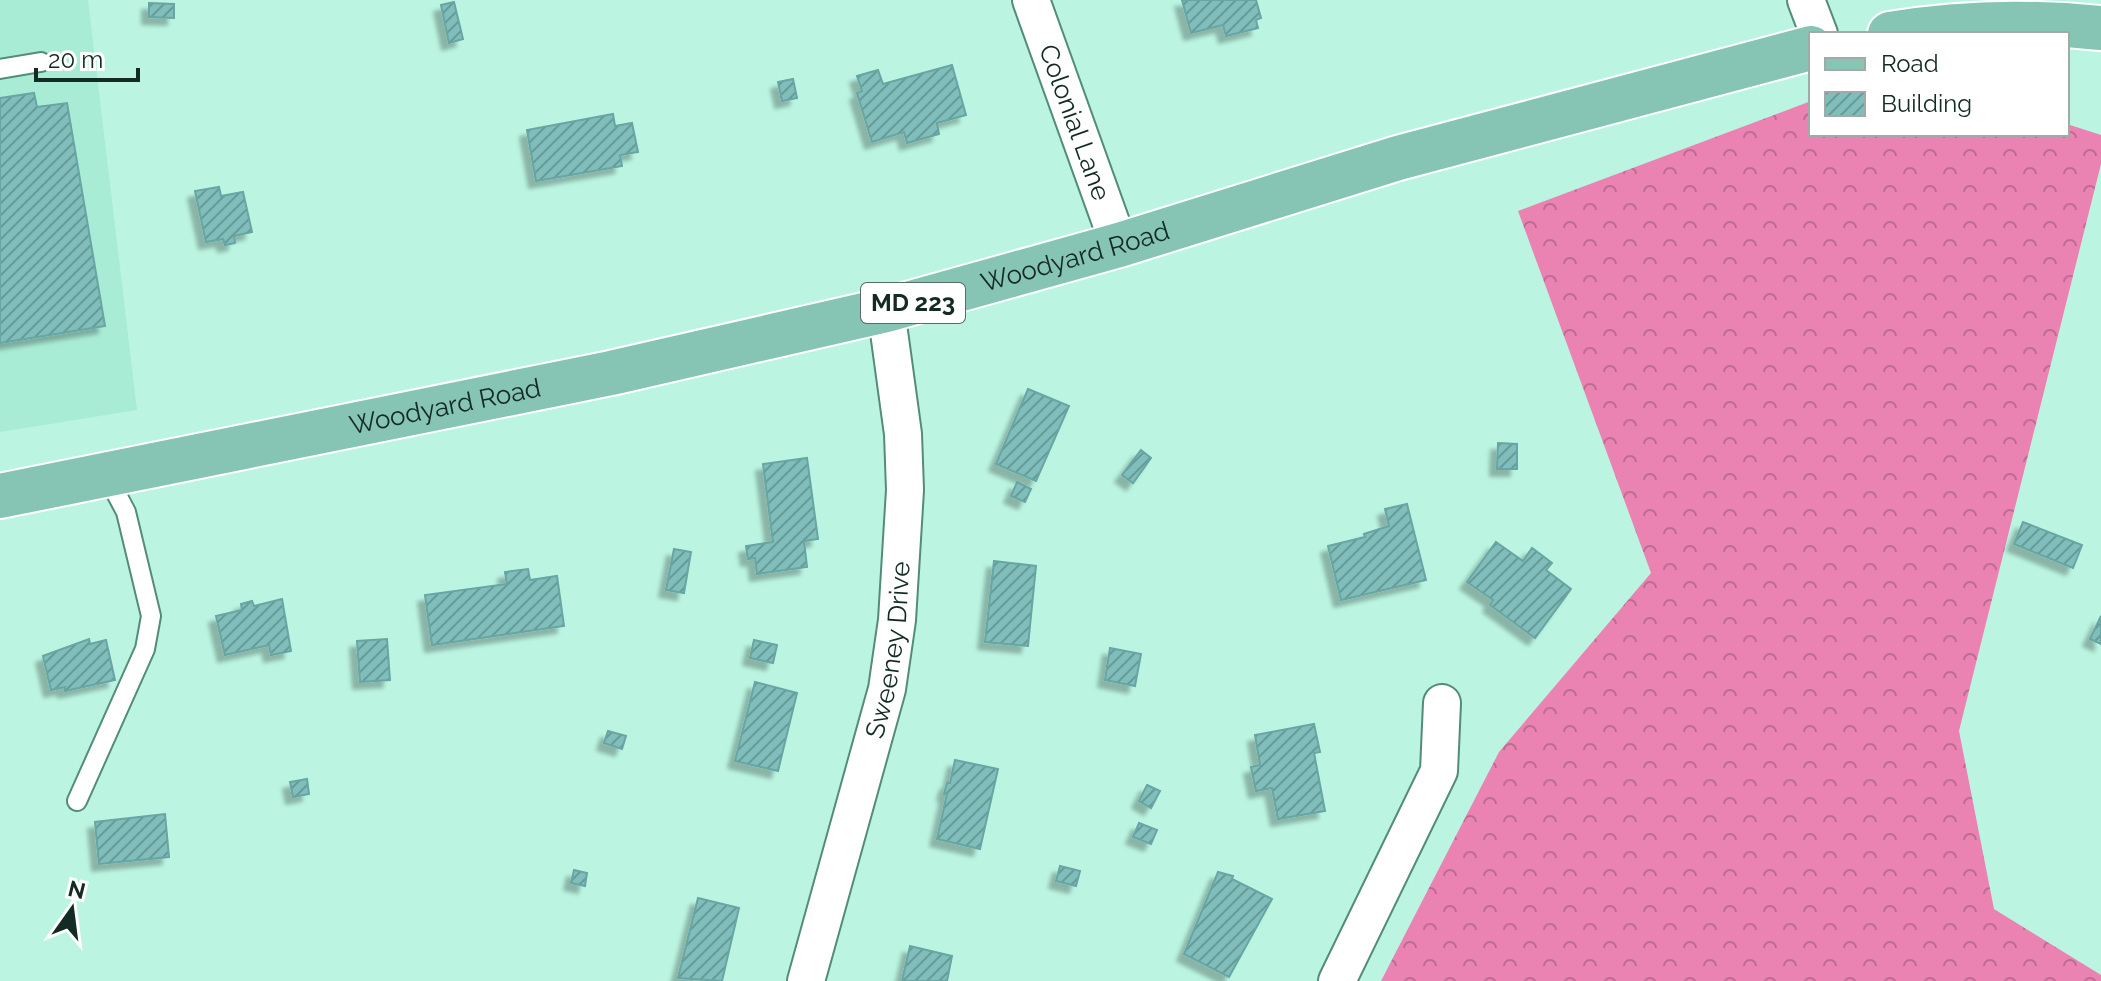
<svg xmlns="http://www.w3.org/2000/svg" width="2101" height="981" font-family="Raleway,sans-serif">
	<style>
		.built { fill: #a9ecd6 }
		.forest { fill: url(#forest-crowns) }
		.building { fill: url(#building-hatch); stroke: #67a5a3; stroke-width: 2; filter: url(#shadow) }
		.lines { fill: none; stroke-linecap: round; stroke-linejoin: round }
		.service-casing { stroke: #548b7a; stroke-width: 22 }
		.minor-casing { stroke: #548b7a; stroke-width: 40 }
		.primary-casing { stroke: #fff; stroke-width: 48 }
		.service { stroke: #fff; stroke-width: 18 }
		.minor { stroke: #fff; stroke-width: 36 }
		.primary { stroke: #86c4b3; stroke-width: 44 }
		.labels { text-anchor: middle; stroke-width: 6; stroke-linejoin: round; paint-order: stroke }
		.shield { fill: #fff; stroke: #5a6a66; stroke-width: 2 }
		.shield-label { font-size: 24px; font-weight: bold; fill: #142a24 }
		.street-label { font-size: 26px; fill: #142a24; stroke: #fff }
	</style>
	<defs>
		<pattern id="forest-crowns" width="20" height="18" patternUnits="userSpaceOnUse" patternTransform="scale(2)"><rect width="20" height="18" fill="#eb83b2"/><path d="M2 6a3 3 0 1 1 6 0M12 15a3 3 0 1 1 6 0" fill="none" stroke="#bd6b91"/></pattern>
		<pattern id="building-hatch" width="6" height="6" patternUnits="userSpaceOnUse" patternTransform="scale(2)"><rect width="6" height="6" fill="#80bebb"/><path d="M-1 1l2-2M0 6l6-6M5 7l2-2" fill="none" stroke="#689b98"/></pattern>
		<filter id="shadow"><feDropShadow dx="-7" dy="7" stdDeviation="2" flood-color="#0004"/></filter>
	</defs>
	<rect width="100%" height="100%" fill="#bbf5e2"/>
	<path class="built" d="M 0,0 L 88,0 L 137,410 L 0,432 Z"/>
	<path class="forest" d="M 1811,101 L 1811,134 L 2067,134 L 2067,124 L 2101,135 L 2101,164 L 1959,731 L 1994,909 L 2101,975 L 2101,981 L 1381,981 L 1499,752 L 1651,573 L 1518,211 Z"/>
	<path class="building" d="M 1182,0 L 1256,0 L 1261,18 L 1256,20 L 1258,28 L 1226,36 L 1223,25 L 1191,33 Z
		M 454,2 L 463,39 L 449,43 L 441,5 Z
		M 149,3 L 174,4 L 174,18 L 149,17 Z
		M 952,65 L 966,115 L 937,123 L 939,134 L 907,143 L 904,132 L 872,142 L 857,93 L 862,91 L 857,76 L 878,70 L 883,84 Z
		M 793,79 L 797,98 L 782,101 L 778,82 Z
		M 34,93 L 37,107 L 67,103 L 105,326 L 0,343 L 0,98 Z
		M 613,114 L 615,126 L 632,123 L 638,152 L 620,155 L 622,166 L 536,181 L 527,130 Z
		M 219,187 L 221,196 L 243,192 L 252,232 L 234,236 L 235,243 L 225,245 L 223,239 L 206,242 L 195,191 Z
		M 1028,389 L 1069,406 L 1036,481 L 996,464 Z
		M 1498,443 L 1517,444 L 1517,469 L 1497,469 Z
		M 1141,450 L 1151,458 L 1133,483 L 1122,475 Z
		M 807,458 L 818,539 L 804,541 L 807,567 L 757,574 L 755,558 L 748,559 L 746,546 L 773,542 L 763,464 Z
		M 1017,482 L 1031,489 L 1025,502 L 1011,496 Z
		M 1407,504 L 1426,580 L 1341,600 L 1328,546 L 1365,537 L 1364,534 L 1389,526 L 1385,509 Z
		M 2023,522 L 2082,545 L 2073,568 L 2014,544 Z
		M 1496,542 L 1523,561 L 1532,548 L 1552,563 L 1546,570 L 1571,589 L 1535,638 L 1490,605 L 1493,600 L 1467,582 Z
		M 674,549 L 691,552 L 684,593 L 666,590 Z
		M 994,561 L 1036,566 L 1028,646 L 985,642 Z
		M 528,569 L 530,580 L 557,576 L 564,626 L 432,645 L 425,595 L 507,584 L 505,572 Z
		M 282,599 L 291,651 L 271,655 L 269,645 L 225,655 L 216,616 L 242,610 L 241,604 L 252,601 L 254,606 Z
		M 2101,616 L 2101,644 L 2090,639 Z
		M 89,639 L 90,644 L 106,640 L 115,680 L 65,691 L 65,687 L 51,690 L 43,656 Z
		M 387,639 L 390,680 L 360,682 L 357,641 Z
		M 754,640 L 777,645 L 773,663 L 750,658 Z
		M 1110,648 L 1141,654 L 1135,686 L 1105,680 Z
		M 755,682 L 797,693 L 778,771 L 735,761 Z
		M 1314,724 L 1320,752 L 1314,753 L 1325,811 L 1278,819 L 1272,788 L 1256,791 L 1251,767 L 1260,765 L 1255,735 Z
		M 608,731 L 626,736 L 622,749 L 604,743 Z
		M 955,760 L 998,769 L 980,849 L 937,839 L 947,794 L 944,794 L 947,783 L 950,783 Z
		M 307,779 L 309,794 L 293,797 L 290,782 Z
		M 1147,785 L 1160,791 L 1151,808 L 1139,801 Z
		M 165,814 L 169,857 L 99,864 L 95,822 Z
		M 1139,823 L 1157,830 L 1151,844 L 1133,837 Z
		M 1060,866 L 1080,871 L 1076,886 L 1056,881 Z
		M 574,870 L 587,873 L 585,886 L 571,883 Z
		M 1218,872 L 1233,876 L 1232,879 L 1272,899 L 1229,977 L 1184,954 Z
		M 698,898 L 739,908 L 722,981 L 678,978 Z
		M 910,946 L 952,956 L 947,981 L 902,981 Z"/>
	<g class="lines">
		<defs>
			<path id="service" d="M 0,69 L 41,62
				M 77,801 L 145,649 L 151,616 L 126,512 L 106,474"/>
			<g id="minor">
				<path id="s1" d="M 1031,0 L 1119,245"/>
				<path d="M 1806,0 L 1819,34"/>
				<path id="s2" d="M 806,981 L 887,689 L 897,620 L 905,490 L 903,434 L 886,310"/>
				<path d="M 1337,981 L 1439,771 L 1442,703"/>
			</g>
			<g id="primary">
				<path d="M 1890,34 C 1960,22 2030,21 2101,28"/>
				<path id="s3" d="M 0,496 L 611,373 L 886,310 L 1119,245 L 1398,158 L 1811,48"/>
			</g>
		</defs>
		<use href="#service" class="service-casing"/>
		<use href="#minor" class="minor-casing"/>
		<use href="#primary" class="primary-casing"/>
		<use href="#service" class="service"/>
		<use href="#minor" class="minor"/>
		<use href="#primary" class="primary"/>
	</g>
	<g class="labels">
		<rect class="shield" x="861" y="283" width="104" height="40" rx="6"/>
		<g class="shield-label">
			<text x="913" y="311">MD 223</text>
		</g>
		<g class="street-label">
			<text dy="9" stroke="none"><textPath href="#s1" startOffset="130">Colonial Lane</textPath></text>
			<text dy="9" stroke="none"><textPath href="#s3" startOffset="1102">Woodyard Road</textPath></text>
			<text dy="9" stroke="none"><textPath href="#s3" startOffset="454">Woodyard Road</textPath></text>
			<text dy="9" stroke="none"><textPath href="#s2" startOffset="342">Sweeney Drive</textPath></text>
		</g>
	</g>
	<rect x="1809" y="32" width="260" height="104" fill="#ffffff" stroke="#a1aaa7" stroke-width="2"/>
	<rect x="1825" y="58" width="40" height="12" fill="#86c4b3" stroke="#a1aaa7" stroke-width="2"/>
	<text x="1881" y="72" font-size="24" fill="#142a24">Road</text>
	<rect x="1825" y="92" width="40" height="24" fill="url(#building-hatch)" stroke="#a1aaa7" stroke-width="2"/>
	<text x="1881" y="112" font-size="24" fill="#142a24">Building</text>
	<g transform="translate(72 909) rotate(14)" stroke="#ffffff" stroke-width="6" paint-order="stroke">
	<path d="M0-6L14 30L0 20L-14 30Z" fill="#142a24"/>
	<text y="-12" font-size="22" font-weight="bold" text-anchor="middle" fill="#142a24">N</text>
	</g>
	<path d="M36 68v12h102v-12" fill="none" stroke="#142a24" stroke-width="4"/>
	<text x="48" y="68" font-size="24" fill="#142a24" stroke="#ffffff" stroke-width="6" paint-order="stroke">20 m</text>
</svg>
